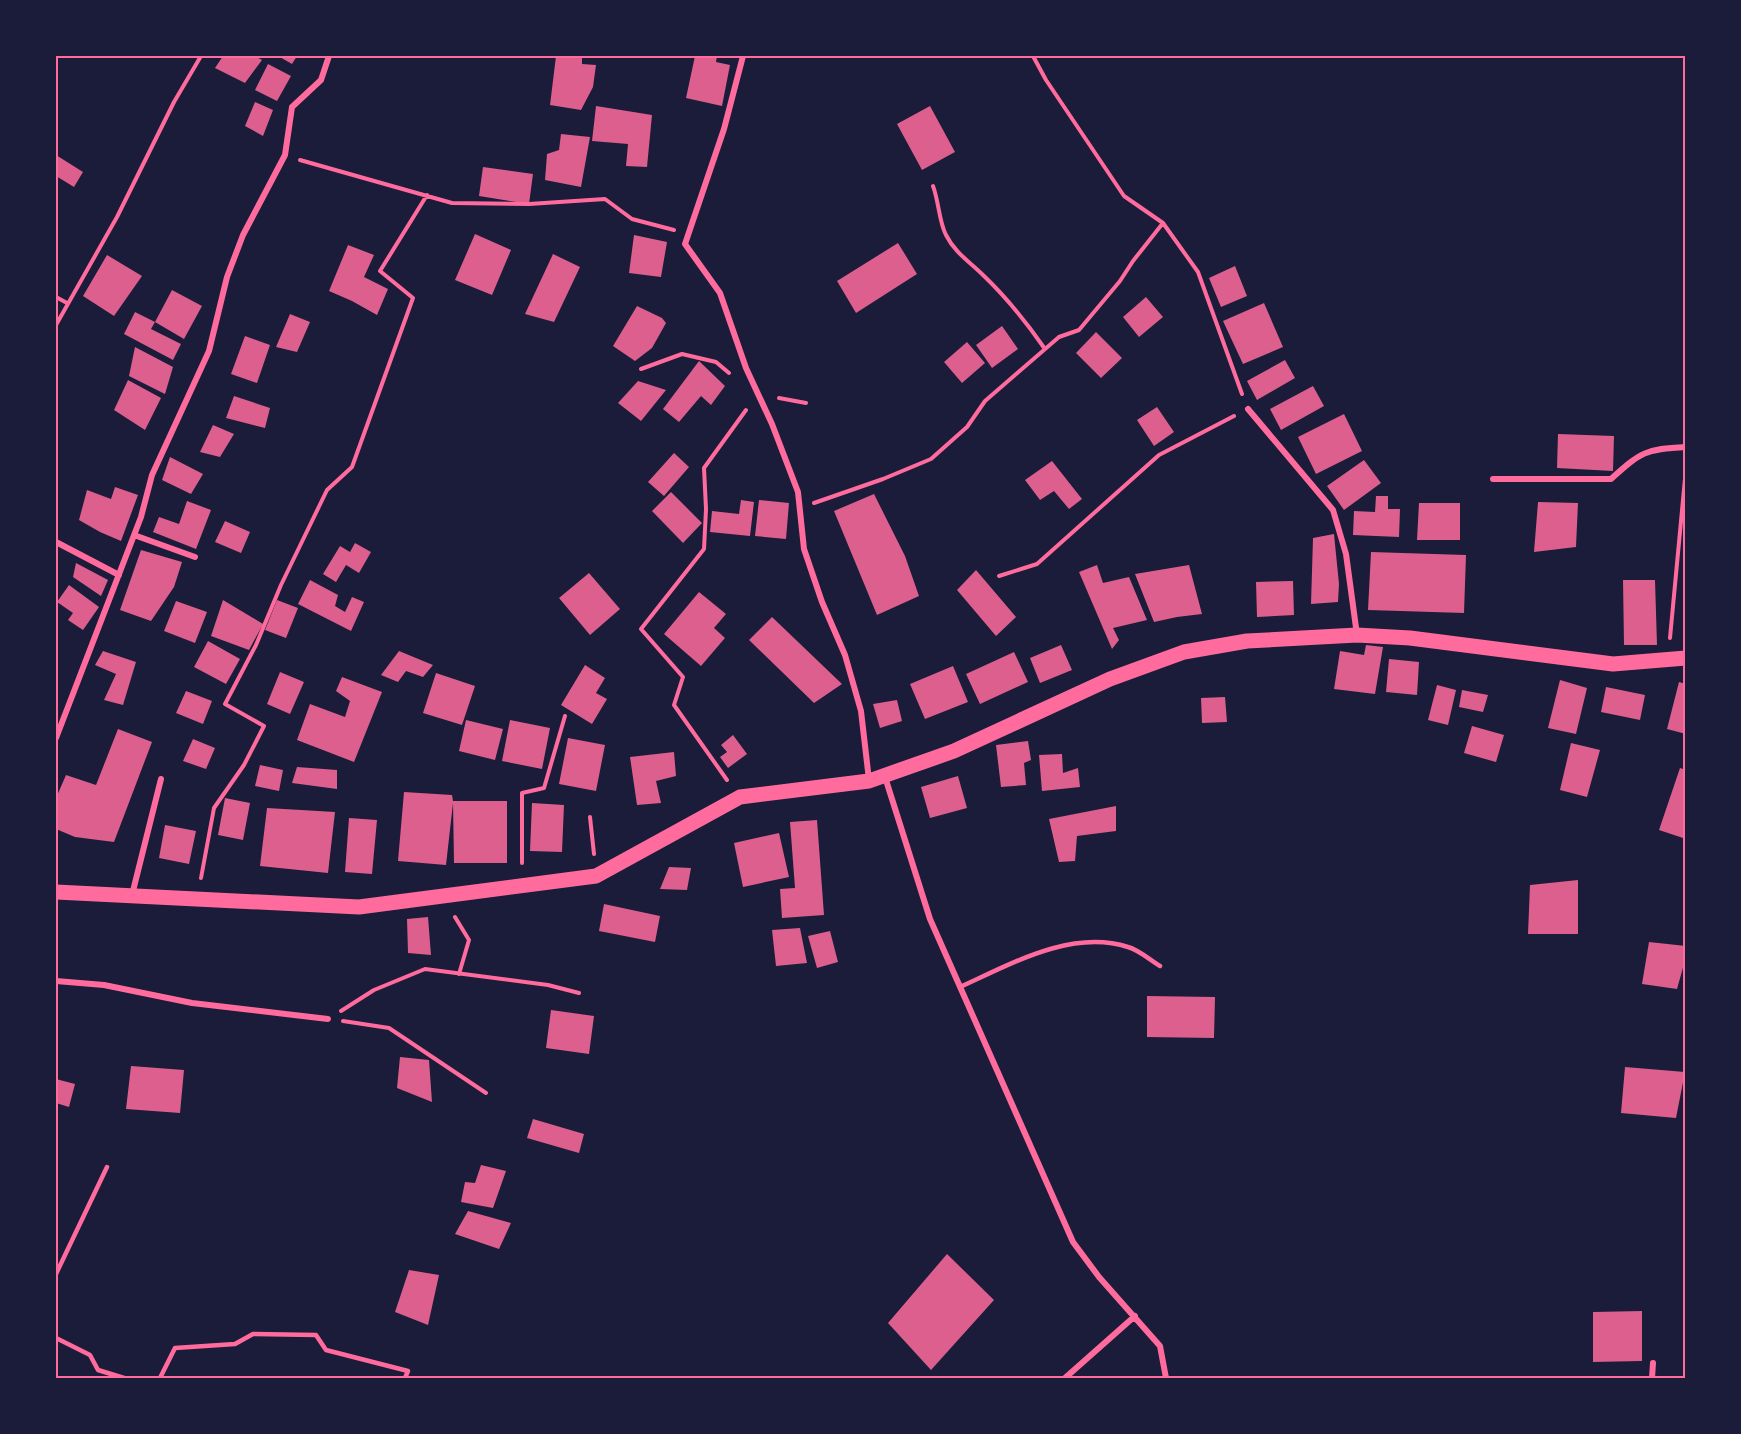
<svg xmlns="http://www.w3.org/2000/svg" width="1741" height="1434" font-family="Bitter,serif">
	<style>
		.building { fill: #dd5f8e }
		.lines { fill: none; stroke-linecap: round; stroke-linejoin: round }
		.path { stroke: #ff6b9d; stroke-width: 4 }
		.service { stroke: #ff6b9d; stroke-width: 4.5 }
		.minor { stroke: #ff6b9d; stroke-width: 6 }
		.primary { stroke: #ff6b9d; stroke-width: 15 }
		.neatline { fill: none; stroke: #ff6b9d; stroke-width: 2 }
	</style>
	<rect width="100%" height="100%" fill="#1b1b3a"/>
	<path class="building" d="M 223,56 L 255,56 L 262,60 L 245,83 L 215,68 Z
		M 278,56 L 297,56 L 292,64 Z
		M 556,56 L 582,56 L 582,64 L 596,65 L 593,87 L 581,110 L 550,105 Z
		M 695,56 L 717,56 L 716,62 L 730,65 L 722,106 L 686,98 Z
		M 268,64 L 291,76 L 277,101 L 255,90 Z
		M 255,102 L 273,110 L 263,136 L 245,126 Z
		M 596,106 L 652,115 L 647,167 L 626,166 L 628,144 L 592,141 Z
		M 930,106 L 955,152 L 922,170 L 897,124 Z
		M 561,134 L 590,137 L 581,187 L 545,180 L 547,154 L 559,150 Z
		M 56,155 L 83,172 L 74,187 L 56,176 Z
		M 483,167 L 533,174 L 529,204 L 479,196 Z
		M 475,234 L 511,250 L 492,295 L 455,280 Z
		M 634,235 L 667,242 L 661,277 L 629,273 Z
		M 898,243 L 917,274 L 856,313 L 837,281 Z
		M 348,245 L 374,255 L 364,277 L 388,289 L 377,315 L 352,301 L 329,291 Z
		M 553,254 L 580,267 L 554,322 L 525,314 Z
		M 107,255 L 142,276 L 114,316 L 83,296 Z
		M 1235,266 L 1247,296 L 1221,307 L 1209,278 Z
		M 172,290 L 202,306 L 184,339 L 155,322 L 151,329 L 181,344 L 173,360 L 124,334 L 135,312 L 155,322 Z
		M 1146,297 L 1163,317 L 1139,337 L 1123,317 Z
		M 1264,303 L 1283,347 L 1243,364 L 1223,321 Z
		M 637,306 L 662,318 L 666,323 L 652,348 L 635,361 L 613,346 Z
		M 290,314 L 310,322 L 297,352 L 276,347 Z
		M 1002,326 L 1018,349 L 992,368 L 976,345 Z
		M 1096,332 L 1122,358 L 1101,378 L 1076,353 Z
		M 245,336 L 270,345 L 257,383 L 231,374 Z
		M 967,342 L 985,363 L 962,383 L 944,362 Z
		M 135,347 L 173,367 L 165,394 L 129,376 Z
		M 1285,360 L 1295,378 L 1257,400 L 1247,381 Z
		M 699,361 L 725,386 L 711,405 L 701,396 L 679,422 L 663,409 Z
		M 128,380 L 161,398 L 145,430 L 114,410 Z
		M 638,381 L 666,390 L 641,421 L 618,403 Z
		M 1313,386 L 1324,406 L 1281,430 L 1270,409 Z
		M 234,396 L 270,408 L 265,428 L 226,418 Z
		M 1157,407 L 1174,432 L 1154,446 L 1137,420 Z
		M 1344,414 L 1362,451 L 1316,474 L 1298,437 Z
		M 213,425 L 234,434 L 220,457 L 200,452 Z
		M 1558,434 L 1614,436 L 1613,471 L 1557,468 Z
		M 674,453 L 689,467 L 664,496 L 648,482 Z
		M 170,457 L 203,474 L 191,494 L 162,480 Z
		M 1364,460 L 1381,483 L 1344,510 L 1327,486 Z
		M 1052,461 L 1082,499 L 1069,509 L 1054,491 L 1040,500 L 1025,480 Z
		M 115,487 L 138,495 L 121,541 L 100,532 L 79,520 L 87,490 L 111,499 Z
		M 671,492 L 702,523 L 683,543 L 652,511 Z
		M 874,494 L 905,556 L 919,596 L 877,615 L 834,511 Z
		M 1376,496 L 1388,496 L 1388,509 L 1400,509 L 1399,537 L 1353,535 L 1354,511 L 1375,512 Z
		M 741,500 L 754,502 L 750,536 L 710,532 L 712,511 L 739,514 Z
		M 759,500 L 789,503 L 786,539 L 755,536 Z
		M 187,501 L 211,510 L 196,549 L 153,532 L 159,517 L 179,524 Z
		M 1538,502 L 1578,503 L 1576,547 L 1534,552 Z
		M 1419,503 L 1460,503 L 1460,540 L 1417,540 Z
		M 225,521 L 250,532 L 241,553 L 215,542 Z
		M 1334,534 L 1339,584 L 1338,602 L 1311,604 L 1313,538 Z
		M 355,543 L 371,552 L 359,573 L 346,565 L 336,582 L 323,574 L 340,546 L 350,552 Z
		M 141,550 L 182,562 L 174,587 L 151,621 L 120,610 Z
		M 1371,552 L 1466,555 L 1464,613 L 1368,610 Z
		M 76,563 L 108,580 L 101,596 L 73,577 Z
		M 1097,565 L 1103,583 L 1129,577 L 1147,620 L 1113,628 L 1119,640 L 1112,649 L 1079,572 Z
		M 1189,565 L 1202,614 L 1177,617 L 1154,622 L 1135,574 Z
		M 976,570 L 1016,617 L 996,636 L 957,590 Z
		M 589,573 L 620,609 L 590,635 L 559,598 Z
		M 310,580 L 338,595 L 335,606 L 345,612 L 352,597 L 364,602 L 351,631 L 298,604 Z
		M 1623,580 L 1655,580 L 1657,645 L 1624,645 Z
		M 1293,581 L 1294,615 L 1257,617 L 1256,582 Z
		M 69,585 L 99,607 L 83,630 L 68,620 L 73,613 L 57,602 Z
		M 699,592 L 726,614 L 714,628 L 725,638 L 701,666 L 664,634 Z
		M 223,600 L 263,624 L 249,650 L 211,636 Z
		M 277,600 L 298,608 L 286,638 L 265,630 Z
		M 176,601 L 207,612 L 195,643 L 164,631 Z
		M 772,617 L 842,684 L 814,703 L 749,640 Z
		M 208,641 L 240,659 L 226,684 L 194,667 Z
		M 1061,645 L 1072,670 L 1040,683 L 1030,658 Z
		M 1366,645 L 1383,647 L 1375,694 L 1334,689 L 1340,651 L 1364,655 Z
		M 103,651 L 136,662 L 123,705 L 104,700 L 116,674 L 95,665 Z
		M 399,651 L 433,665 L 423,677 L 406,671 L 398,682 L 381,675 Z
		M 1014,652 L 1028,682 L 980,704 L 966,674 Z
		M 1389,659 L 1419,662 L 1417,695 L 1386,692 Z
		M 585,665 L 605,678 L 596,693 L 607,699 L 592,724 L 561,705 Z
		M 953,666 L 968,702 L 925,719 L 910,684 Z
		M 280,672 L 304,682 L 290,714 L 267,704 Z
		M 436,673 L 475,686 L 462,725 L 423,713 Z
		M 342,677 L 382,692 L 354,762 L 297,740 L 310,704 L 345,717 L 350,701 L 336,691 Z
		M 1560,680 L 1587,688 L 1576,734 L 1548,728 Z
		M 1679,682 L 1686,684 L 1686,734 L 1667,729 Z
		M 1437,685 L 1456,690 L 1448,725 L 1428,720 Z
		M 1606,687 L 1645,695 L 1640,720 L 1601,712 Z
		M 1462,690 L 1488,695 L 1483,712 L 1459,707 Z
		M 186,691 L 212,701 L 203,724 L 176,713 Z
		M 1225,697 L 1227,722 L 1202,723 L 1201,698 Z
		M 897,700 L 902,721 L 880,728 L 873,704 Z
		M 466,720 L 503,729 L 495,760 L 459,751 Z
		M 510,720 L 550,728 L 542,769 L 502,761 Z
		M 1472,726 L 1504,735 L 1496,762 L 1464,753 Z
		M 118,729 L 152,742 L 114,842 L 75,837 L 56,829 L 56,798 L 66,775 L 96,785 Z
		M 733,735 L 747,754 L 728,768 L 720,757 L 727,752 L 721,745 Z
		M 568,738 L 605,745 L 596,791 L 559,784 Z
		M 193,739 L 215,748 L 206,769 L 183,761 Z
		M 1028,741 L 1031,760 L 1024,763 L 1026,785 L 1001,787 L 996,745 Z
		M 1571,743 L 1600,750 L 1587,797 L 1560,790 Z
		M 674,752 L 676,776 L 656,781 L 661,803 L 637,805 L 630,757 Z
		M 1062,754 L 1063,773 L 1078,768 L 1080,787 L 1042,791 L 1039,755 Z
		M 260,765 L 283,770 L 279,791 L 255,786 Z
		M 297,767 L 337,770 L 337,789 L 292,783 Z
		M 1680,768 L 1686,770 L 1686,839 L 1659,830 Z
		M 958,776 L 967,808 L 930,818 L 921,787 Z
		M 404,792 L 452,795 L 453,801 L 507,801 L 507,863 L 454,863 L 453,803 L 446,865 L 398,861 Z
		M 225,798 L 250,803 L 243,840 L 218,835 Z
		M 532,803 L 564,805 L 562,852 L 530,851 Z
		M 1116,806 L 1116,831 L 1077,836 L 1075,861 L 1059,862 L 1049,819 Z
		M 267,808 L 335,812 L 328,873 L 260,866 Z
		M 349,818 L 377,820 L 372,874 L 345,872 Z
		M 817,820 L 824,915 L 782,918 L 780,889 L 795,888 L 790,822 Z
		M 165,825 L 196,831 L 189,864 L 159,858 Z
		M 779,833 L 789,877 L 743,887 L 734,843 Z
		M 669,867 L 691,868 L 687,890 L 660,889 Z
		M 1578,880 L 1578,934 L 1528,934 L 1530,885 Z
		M 604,904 L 660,916 L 655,942 L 599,931 Z
		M 428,917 L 431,955 L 408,953 L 407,919 Z
		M 800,928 L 807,963 L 776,966 L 772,930 Z
		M 830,931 L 838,962 L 817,968 L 808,936 Z
		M 1649,942 L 1686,946 L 1686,957 L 1677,989 L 1642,984 Z
		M 1147,996 L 1215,997 L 1214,1038 L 1147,1037 Z
		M 551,1010 L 594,1016 L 589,1054 L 546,1048 Z
		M 400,1057 L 429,1060 L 432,1102 L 397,1088 Z
		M 131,1066 L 184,1070 L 180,1113 L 126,1109 Z
		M 1625,1067 L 1685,1072 L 1676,1118 L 1621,1113 Z
		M 56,1079 L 75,1084 L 69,1107 L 56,1103 Z
		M 533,1119 L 584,1134 L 579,1153 L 527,1138 Z
		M 481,1165 L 506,1171 L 493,1208 L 461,1202 L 465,1182 L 475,1183 Z
		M 468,1211 L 511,1223 L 499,1249 L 455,1234 Z
		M 947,1254 L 994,1300 L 931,1370 L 888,1323 Z
		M 409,1270 L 439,1275 L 428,1325 L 395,1312 Z
		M 1642,1311 L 1642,1361 L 1593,1362 L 1593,1312 Z"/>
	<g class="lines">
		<path class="path" d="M 1033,56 L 1046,80 L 1124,196 L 1163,223 L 1198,272 L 1242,394
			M 300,160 L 452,203 L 529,204 L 605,199 L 632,219 L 674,230
			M 933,186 C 939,202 939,222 946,235 C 955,253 970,262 983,275 C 1006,297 1027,323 1045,349
			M 56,297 L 67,303
			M 56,325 L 117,217 L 174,102 L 201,56
			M 641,369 L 682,354 L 716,362 L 729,373
			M 779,398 L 806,403
			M 814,503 L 883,479 L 931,459 L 967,427 L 985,401 L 1059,337 L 1079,330 L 1120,281 L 1133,261 L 1163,223
			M 999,576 L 1037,564 L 1159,455 L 1234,416
			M 1670,638 L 1686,468
			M 727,780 L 674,705 L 683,677 L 641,629 L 704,549 L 706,509 L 704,468 L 746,410
			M 590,817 L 594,854
			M 522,863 L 522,793 L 544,788 L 565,716
			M 201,878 L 214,808 L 244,765 L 264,726 L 225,704 L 256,645 L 281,585 L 327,490 L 352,467 L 413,298 L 380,271 L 427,195
			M 455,917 L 469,940 L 459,974
			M 341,1011 L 374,990 L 425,969 L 548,985 L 579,993
			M 343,1021 L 389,1028 L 486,1093"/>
		<path class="service" d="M 960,987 C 1011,964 1071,929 1128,947 C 1139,950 1150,960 1160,966
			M 56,1274 L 107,1167
			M 56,1338 L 90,1355 L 98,1370 L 124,1378
			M 160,1378 L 175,1348 L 235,1344 L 253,1334 L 316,1335 L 326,1350 L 408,1371 L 405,1378"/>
		<path class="minor" d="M 743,56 L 724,129 L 685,244 L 720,293 L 746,368 L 772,424 L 798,492 L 804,549 L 822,602 L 845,655 L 861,711 L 869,780
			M 1248,409 L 1333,510 L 1346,554 L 1357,635
			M 1493,479 L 1611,479 C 1641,452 1645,449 1686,447
			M 134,535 L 195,557
			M 56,542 L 119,575
			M 56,738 L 141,517 L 152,475 L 209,351 L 227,277 L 243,235 L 285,155 L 292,107 L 321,80 L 329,56
			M 885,777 L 930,919 L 1073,1242 L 1099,1277 L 1160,1346 L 1166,1378
			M 132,895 L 161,779
			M 56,981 L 104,985 L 192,1003 L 328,1019
			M 1065,1378 L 1135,1316
			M 1652,1378 L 1653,1363"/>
		<path class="primary" d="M 56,892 L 359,907 L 596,876 L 740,797 L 869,781 L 954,751 L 1110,679 L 1184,652 L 1247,641 L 1357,635 L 1410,638 L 1613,664 L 1686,658"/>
	</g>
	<rect width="1741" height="1434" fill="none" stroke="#1b1b3a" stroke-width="114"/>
	<rect x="57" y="57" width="1627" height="1320" class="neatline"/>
</svg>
